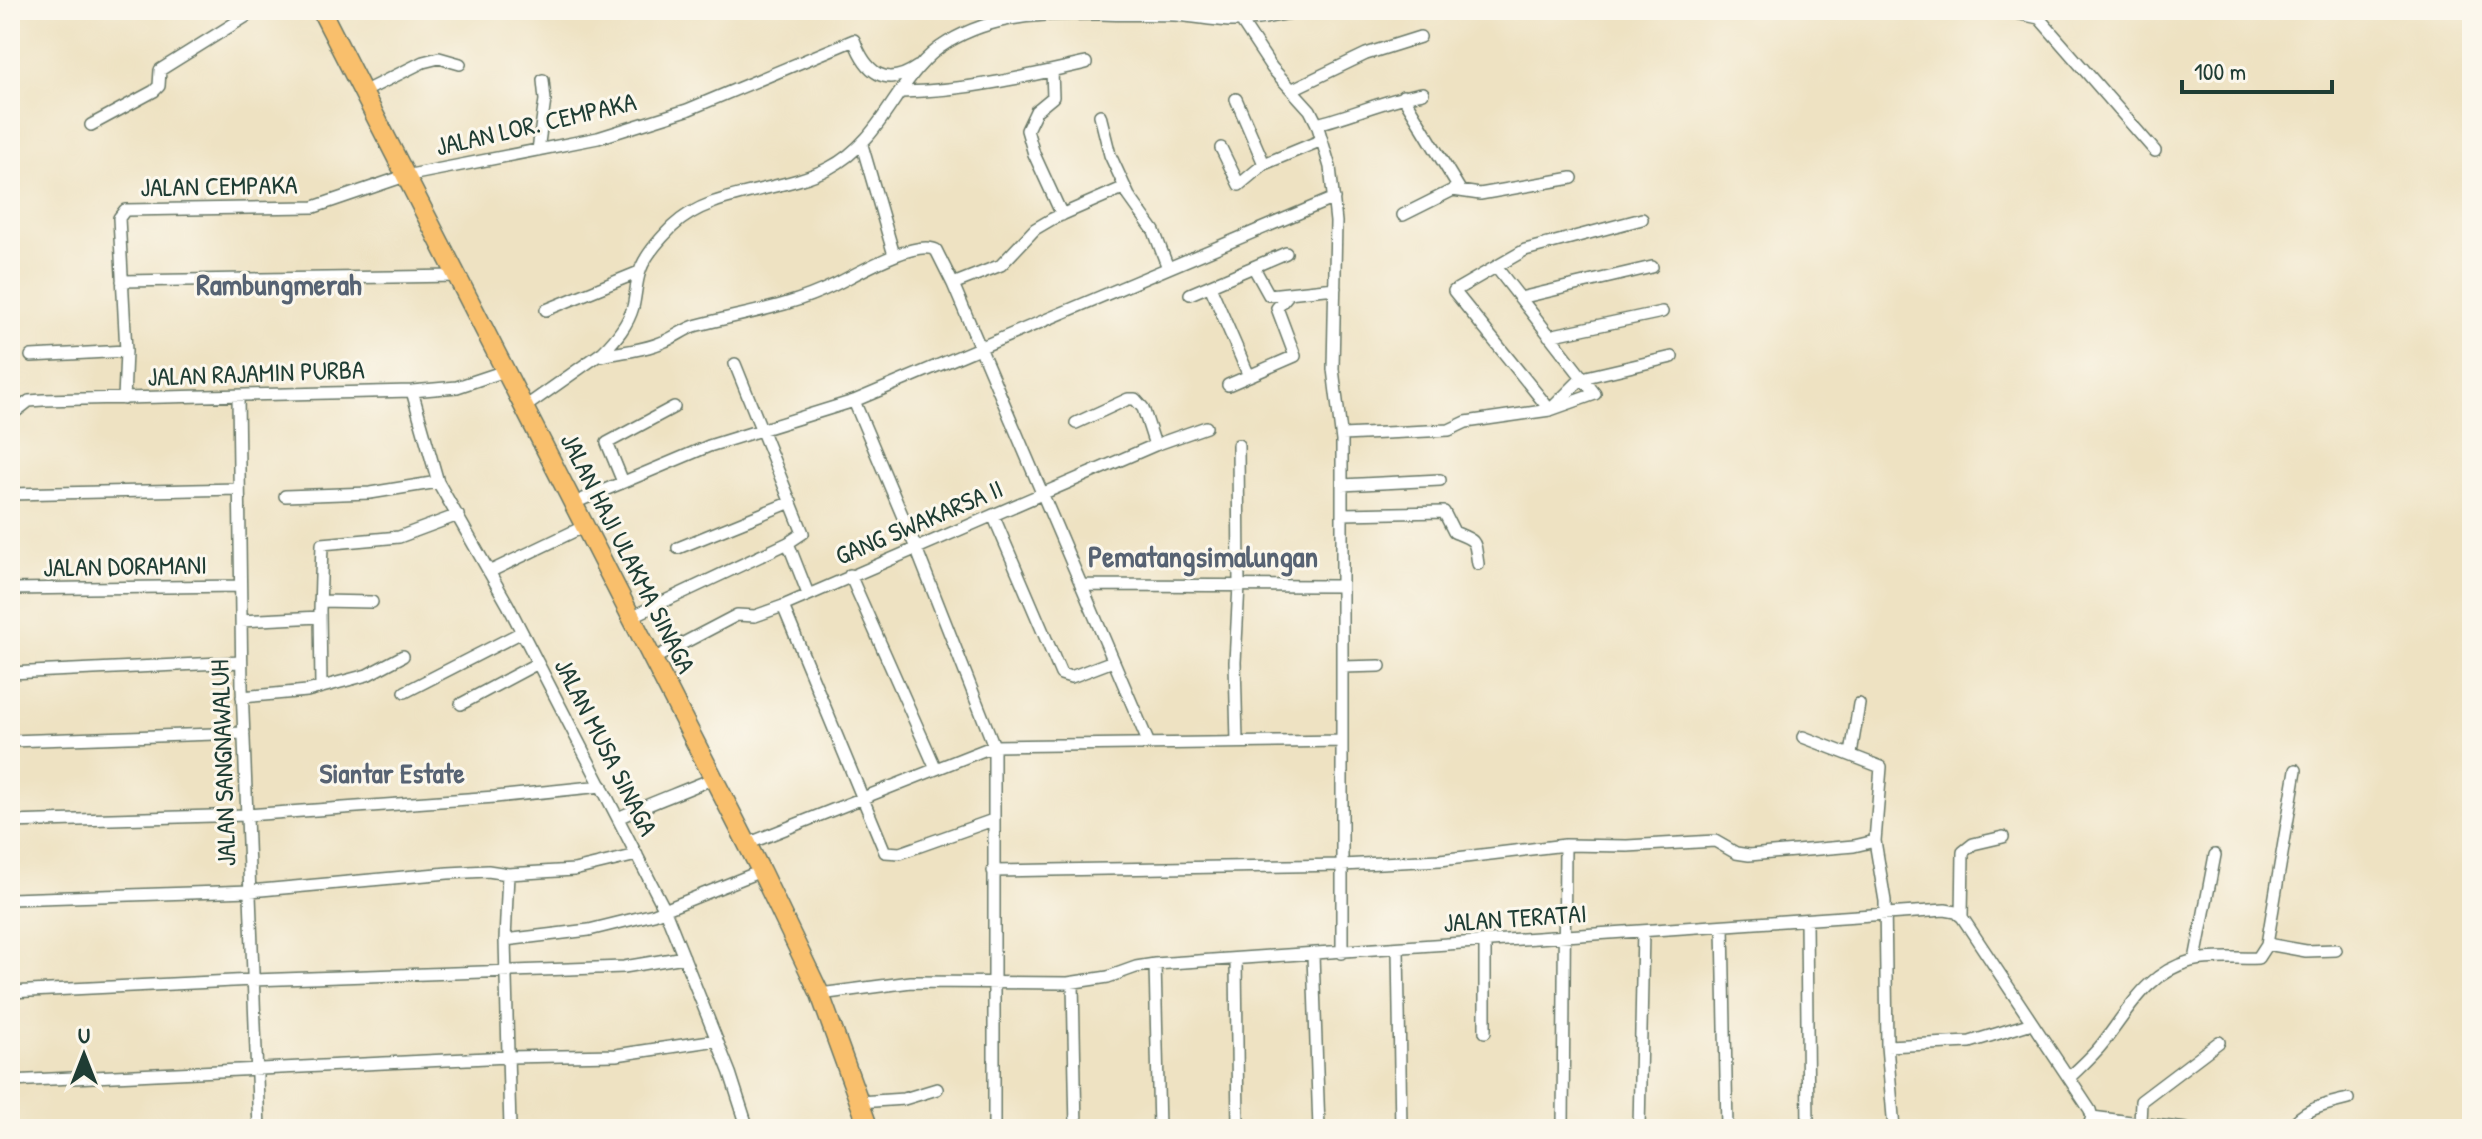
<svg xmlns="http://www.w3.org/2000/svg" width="2482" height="1139" font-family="'Patrick Hand',sans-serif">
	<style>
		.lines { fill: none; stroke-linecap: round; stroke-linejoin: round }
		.street-casing { stroke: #677766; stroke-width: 14 }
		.primary-casing { stroke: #677766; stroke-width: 21 }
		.street { stroke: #fff; stroke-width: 11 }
		.primary { stroke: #f9bf6c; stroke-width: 18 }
		.labels { text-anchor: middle; stroke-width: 6; stroke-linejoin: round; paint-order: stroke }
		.street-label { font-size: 26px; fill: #1f3d34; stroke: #fbf7ec }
		.neighbourhood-label { font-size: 28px; font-weight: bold; fill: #576373; stroke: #fbf7ec }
		.quarter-label { font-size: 30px; font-weight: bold; fill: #576373; stroke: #fbf7ec }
	</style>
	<rect width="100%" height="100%" fill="#fbf7ec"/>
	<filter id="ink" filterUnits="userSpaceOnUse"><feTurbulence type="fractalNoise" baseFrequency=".0125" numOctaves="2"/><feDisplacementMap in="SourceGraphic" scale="16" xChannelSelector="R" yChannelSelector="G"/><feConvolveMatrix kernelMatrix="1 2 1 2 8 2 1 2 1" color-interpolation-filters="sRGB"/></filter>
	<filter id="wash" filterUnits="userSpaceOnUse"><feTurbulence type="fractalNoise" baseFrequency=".006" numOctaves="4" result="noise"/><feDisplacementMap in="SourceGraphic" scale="32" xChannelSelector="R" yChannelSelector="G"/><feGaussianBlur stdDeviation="1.8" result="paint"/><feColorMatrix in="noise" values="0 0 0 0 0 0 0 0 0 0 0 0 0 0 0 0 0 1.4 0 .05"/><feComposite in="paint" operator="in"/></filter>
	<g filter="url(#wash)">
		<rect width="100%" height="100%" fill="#eee2c2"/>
	</g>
	<g filter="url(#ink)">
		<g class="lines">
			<defs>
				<path id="street" d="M 2002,10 L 2039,18 L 2155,151
					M 1241,21 L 1272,68 L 1310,110 L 1317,124 L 1330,167 L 1336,222 L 1333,369 L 1342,441 L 1342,953
					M 1052,71 L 1053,97 L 1036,111 L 1027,130 L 1034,154 L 1062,215
					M 1293,89 L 1366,54 L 1420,37
					M 363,92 L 423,62 L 439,58 L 460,64
					M 902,92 C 965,91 1025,77 1086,63
					M 1403,96 L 1460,190
					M 1236,99 L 1264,164
					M 1100,115 L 1110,155 L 1129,196 L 1154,231 L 1168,268
					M 1317,124 C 1353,115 1387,99 1423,93
					M 91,125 L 154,91 L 159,86 L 160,70 L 256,10
					M 862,145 L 894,255
					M 1221,148 L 1239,185 L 1264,164 L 1322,140
					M 538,150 L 545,100 L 543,80
					M 1403,215 L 1453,190 L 1480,194 L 1572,178
					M 1642,219 L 1525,250 L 1454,291 L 1550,410 L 1582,378 L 1672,357
					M 1254,268 L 1269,295 L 1335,288
					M 122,281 L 458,276
					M 953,284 L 1001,265 L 1035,229 L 1052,219 L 1125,187
					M 1210,286 L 1249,376
					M 1190,294 L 1286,253
					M 1520,298 L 1652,267
					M 546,310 L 639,272
					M 1549,336 L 1662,312
					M 31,356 L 126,351
					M 600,356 C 621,352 646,350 665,341 C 677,336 686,328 698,325 C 745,313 790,307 834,285 C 855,275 914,239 936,250 L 953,284 L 1149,744
					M 1228,385 L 1295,356 L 1277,308 L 1288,295
					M 412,391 L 438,482 L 508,605 L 665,910 L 730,1073 L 748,1129
					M 238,396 L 242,687 L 259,1129
					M 124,399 L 126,351 L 119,218 L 125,210 L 314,207 L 405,176 L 598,138 L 687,110 L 854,40 C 866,72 885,89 917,67
					M 854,401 L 916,548 L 994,746 L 994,1129
					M 525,407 L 603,352 C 616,339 628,325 633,307 C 636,295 636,282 640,271 C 645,255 660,239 672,227 C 711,189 781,193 829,168 C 887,138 897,72 948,42 C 996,13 1047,14 1101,14 C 1125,15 1150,14 1174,15 C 1192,16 1210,20 1229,21 C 1254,22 1281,14 1307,10
					M 10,416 L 29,401 L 43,400 L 412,391 L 457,387 L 505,371
					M 1076,423 L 1128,399 L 1135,399 L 1143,408 L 1155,445
					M 1342,435 L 1449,430 L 1466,422 L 1550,410 L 1595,394 L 1496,267
					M 623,482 L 607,443 L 674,407
					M 1342,485 L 1440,480
					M 10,494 L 239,489
					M 285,496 L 370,493 L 438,482
					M 574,503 L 709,446 L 854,401 L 1334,198
					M 1343,514 L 1444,512 L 1454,532 C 1478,542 1474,539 1478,564
					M 993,515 L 1061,674 L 1071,677 L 1113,661
					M 788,543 L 808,594
					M 678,548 L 791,502
					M 489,572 L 585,526
					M 850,575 L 936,769
					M 1081,585 L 1342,586
					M 10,589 L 240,586
					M 320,601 L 372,602
					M 783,606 L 885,852 L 900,853 L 993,820
					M 631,617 L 788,543 L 803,533 L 735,364
					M 241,621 L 320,617
					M 653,659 L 737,615 L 755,616 L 783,606 L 1155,445 L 1206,427
					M 1342,667 L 1380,666
					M 10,673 L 241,662
					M 321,687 L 320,610 L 322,544 L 399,537 L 458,515
					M 405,692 L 522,632
					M 242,697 L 307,691 L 367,675 L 403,656
					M 461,704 L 538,663
					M 1803,737 L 1881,767 L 1875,841 L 1885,901 L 1887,1046 L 1894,1129
					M 10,741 L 244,733
					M 1237,742 L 1235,662 L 1239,585 L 1238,445
					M 1851,754 L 1859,704
					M 618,818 C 650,803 682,792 714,778
					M 10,822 L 247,815 L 495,797 L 602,786
					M 747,844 L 994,746 L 1342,741
					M 1565,845 L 1627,846 L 1715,841 L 1736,853 L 1749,855 L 1854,846 L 1875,841
					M 993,871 L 1342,865 L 1440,860 L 1565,845 L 1563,1129
					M 508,874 L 505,940 L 510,1129
					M 10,899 L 250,891 L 448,873 L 488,871 L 508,874 L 574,870 L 637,855
					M 1962,917 L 1963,852 L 1973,844 L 2003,837
					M 1806,920 L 1808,1129
					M 1723,926 L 1727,1129
					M 505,940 L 589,930 L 654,914 L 761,871
					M 1485,942 L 1485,1032
					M 2267,944 L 2306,951 L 2336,950
					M 1398,949 L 1401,1129
					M 1313,955 L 1319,1129
					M 1236,960 L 1238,1129
					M 2195,960 L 2215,855
					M 1155,964 L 1159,1129
					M 1073,983 L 1076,1129
					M 10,992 L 253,980 L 624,967 L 684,957
					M 820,994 L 911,982 L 1068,983 L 1108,977 L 1136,967 L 1155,964 L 1945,910 L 1956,912 L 1962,917 L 2090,1110 L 2092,1117 L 2088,1129
					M 1887,1046 L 1970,1042 L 2032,1023
					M 2069,1078 C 2080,1067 2093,1056 2103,1043 C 2129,1010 2146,973 2191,961 C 2211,956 2237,959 2258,958 L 2267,944 L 2296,770
					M 10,1081 L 508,1057 L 616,1055 L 717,1040
					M 859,1102 L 904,1099 L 937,1089
					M 2092,1117 L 2186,1129
					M 2140,1123 L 2141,1101 L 2219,1042
					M 1639,1129 L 1643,931
					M 2289,1129 C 2304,1108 2324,1105 2348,1099"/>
				<path id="primary" d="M 321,10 L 761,871 L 820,994 L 869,1129"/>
			</defs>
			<use href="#street" class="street-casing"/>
			<use href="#primary" class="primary-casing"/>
			<use href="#street" class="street"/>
			<use href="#primary" class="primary"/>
		</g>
	</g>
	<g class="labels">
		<g class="street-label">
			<text transform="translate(536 124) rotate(-13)" y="9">JALAN LOR. CEMPAKA</text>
			<text transform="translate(219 186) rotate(-1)" y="9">JALAN CEMPAKA</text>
			<text transform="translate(256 373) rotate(-2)" y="9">JALAN RAJAMIN PURBA</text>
			<text transform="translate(919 522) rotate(-23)" y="9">GANG SWAKARSA II</text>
			<text transform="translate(628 553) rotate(63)" y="9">JALAN HAJI ULAKMA SINAGA</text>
			<text transform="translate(125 566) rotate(-1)" y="9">JALAN DORAMANI</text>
			<text transform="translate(606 747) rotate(63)" y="9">JALAN MUSA SINAGA</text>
			<text transform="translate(223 763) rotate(-92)" y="9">JALAN SANGNAWALUH</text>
			<text transform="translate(1515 918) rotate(-4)" y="9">JALAN TERATAI</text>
		</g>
		<g class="neighbourhood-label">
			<text x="392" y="783">Siantar Estate</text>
		</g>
		<g class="quarter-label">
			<text x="279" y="295">Rambungmerah</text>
			<text x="1203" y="567">Pematangsimalungan</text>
		</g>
	</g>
	<rect width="2482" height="1139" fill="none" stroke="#fbf7ec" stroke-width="40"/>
	<g transform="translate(84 1055)" stroke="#fbf7ec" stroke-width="6" paint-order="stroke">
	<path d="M0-6L14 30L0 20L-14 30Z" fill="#1f3d34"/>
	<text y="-12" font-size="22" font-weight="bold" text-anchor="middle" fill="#1f3d34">U</text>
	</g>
	<path d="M2182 80v12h150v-12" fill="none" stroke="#1f3d34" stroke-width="4"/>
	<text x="2194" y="80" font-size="24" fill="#1f3d34" stroke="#fbf7ec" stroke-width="6" paint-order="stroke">100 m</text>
</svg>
